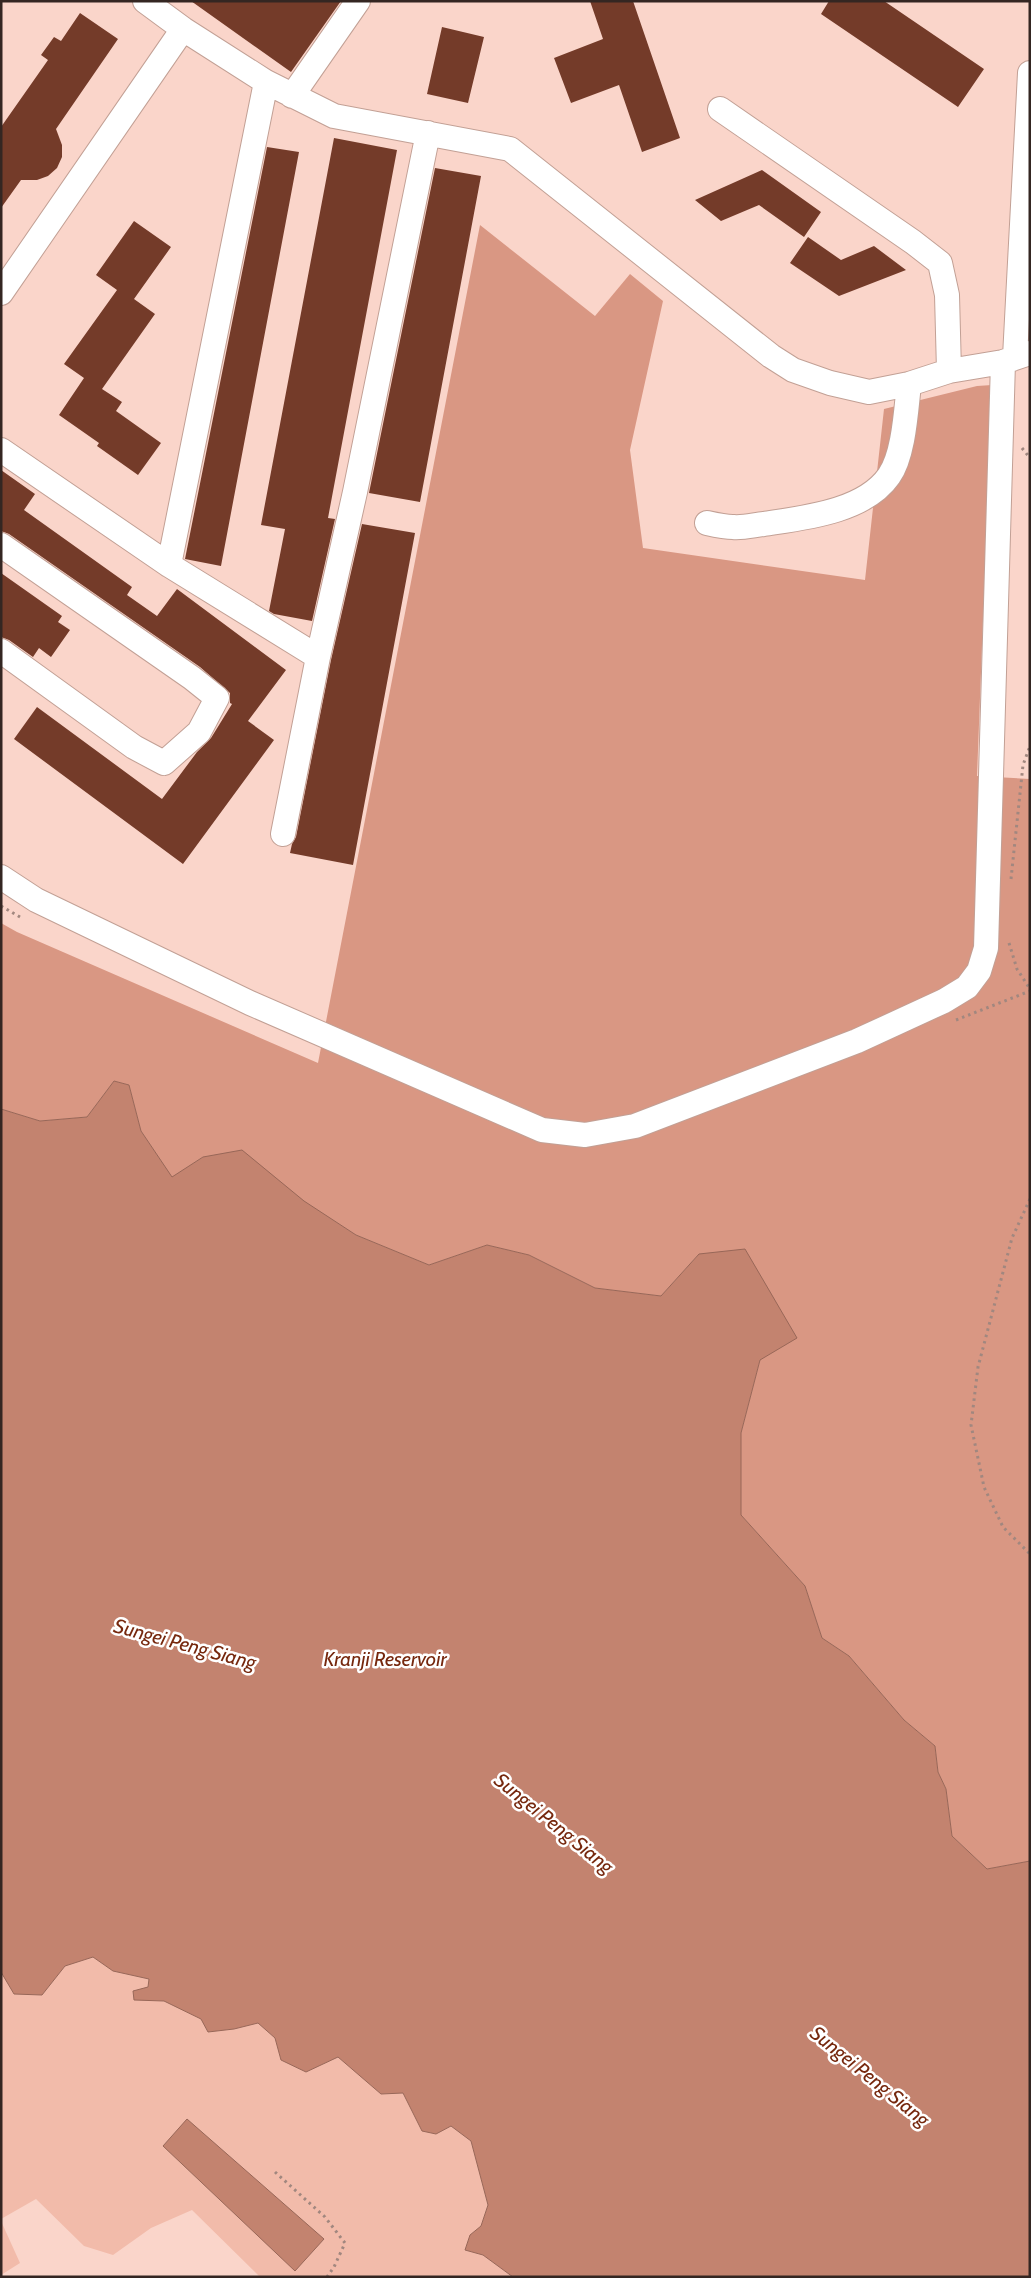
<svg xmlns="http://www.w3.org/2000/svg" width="1031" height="2278" font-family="Cabin,sans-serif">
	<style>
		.green { fill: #f2bbaa }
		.forest { fill: #d99783 }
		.water { fill: #c3836f; stroke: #986758 }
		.building { fill: #743b29 }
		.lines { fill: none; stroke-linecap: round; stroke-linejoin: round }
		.minor-casing { stroke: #c2a095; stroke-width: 26 }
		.path { stroke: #a1877f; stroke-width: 3; stroke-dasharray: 2.5 4; stroke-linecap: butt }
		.minor { stroke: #fff; stroke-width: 24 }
		.labels { text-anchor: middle; stroke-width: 5; stroke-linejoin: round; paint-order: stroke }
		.water-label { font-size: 20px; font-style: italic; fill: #76280e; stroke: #fff }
	</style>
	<rect width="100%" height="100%" fill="#fad5ca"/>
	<path class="green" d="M 93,1957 L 113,1971 L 149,1979 L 148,1987 L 134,2000 L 164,2001 L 202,2019 L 208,2032 L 234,2029 L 258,2023 L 275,2038 L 281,2060 L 306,2072 L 338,2057 L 381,2094 L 403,2093 L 422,2131 L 436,2134 L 451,2126 L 471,2141 L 488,2205 L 481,2226 L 470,2235 L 465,2250 L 483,2255 L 513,2277 L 260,2277 L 192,2210 L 151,2228 L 113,2255 L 84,2246 L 36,2199 L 1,2219 L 1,1972 L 14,1994 L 42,1995 L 65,1966 Z
		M 1,2221 L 20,2263 L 1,2275 Z"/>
	<path class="forest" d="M 480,225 L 595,316 L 630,274 L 663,301 L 630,450 L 643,548 L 865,580 L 884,409 L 977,386 L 992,385 L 977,776 L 1030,779 L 1030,1861 L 987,1869 L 952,1836 L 946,1789 L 938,1772 L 935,1746 L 904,1720 L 849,1656 L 822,1638 L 805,1586 L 741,1515 L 741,1433 L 760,1360 L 699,1254 L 661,1296 L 595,1288 L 529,1255 L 487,1245 L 429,1265 L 356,1235 L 304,1202 L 203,1157 L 172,1178 L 141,1131 L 129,1085 L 114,1081 L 87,1117 L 40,1121 L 1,1109 L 1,923 L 17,932 L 318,1063 Z"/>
	<path class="water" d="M 114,1081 L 129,1085 L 141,1131 L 172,1177 L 203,1157 L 242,1150 L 304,1201 L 356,1235 L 429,1265 L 487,1245 L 529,1255 L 595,1288 L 661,1296 L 699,1254 L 745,1249 L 797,1338 L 760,1360 L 741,1433 L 741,1515 L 805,1586 L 822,1638 L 849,1656 L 904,1720 L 935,1746 L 938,1772 L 946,1789 L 952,1836 L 987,1869 L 1030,1861 L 1030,2277 L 513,2277 L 483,2255 L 465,2250 L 470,2235 L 481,2226 L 488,2205 L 471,2141 L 451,2126 L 436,2134 L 422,2131 L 403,2093 L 381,2094 L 338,2057 L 306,2072 L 281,2060 L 275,2038 L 258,2023 L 234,2029 L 208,2032 L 201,2019 L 164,2001 L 134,2000 L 133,1991 L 148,1987 L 149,1979 L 113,1971 L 93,1957 L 65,1966 L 42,1995 L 14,1994 L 1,1972 L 1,1109 L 40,1121 L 87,1117 Z
		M 187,2119 L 324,2239 L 295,2271 L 163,2146 Z"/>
	<path class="building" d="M 191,1 L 341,1 L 291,72 Z
		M 590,1 L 633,1 L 680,138 L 642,152 L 619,85 L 571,103 L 554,58 L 603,39 Z
		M 829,1 L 884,1 L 984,69 L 958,107 L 821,14 Z
		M 80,13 L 118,39 L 56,129 L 62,145 L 62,157 L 57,168 L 48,176 L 37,180 L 21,180 L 1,208 L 1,127 L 48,60 L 41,55 L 54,37 L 61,41 Z
		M 442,27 L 484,37 L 468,103 L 427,94 Z
		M 334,138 L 397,150 L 328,518 L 335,519 L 312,621 L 274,614 L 269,611 L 285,529 L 261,525 Z
		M 267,147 L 299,152 L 221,566 L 185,559 Z
		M 435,168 L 481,176 L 420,502 L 369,493 Z
		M 762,170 L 821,212 L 804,237 L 759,205 L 721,221 L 695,200 Z
		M 134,221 L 171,247 L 134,299 L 155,314 L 102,389 L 122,402 L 116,411 L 161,443 L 138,475 L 97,446 L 99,443 L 59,415 L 84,378 L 64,364 L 117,290 L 96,275 Z
		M 808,237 L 841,260 L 874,246 L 906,270 L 839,296 L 790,263 Z
		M 1,470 L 35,494 L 24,510 L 132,587 L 127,595 L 157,616 L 177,589 L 286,670 L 248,721 L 274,740 L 183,864 L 14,739 L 37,707 L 162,799 L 197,752 L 211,738 L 232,704 L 230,703 L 230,693 L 200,667 L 9,534 L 1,531 Z
		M 362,524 L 415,533 L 353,865 L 290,853 L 292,844 L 296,837 L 331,660 Z
		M 1,573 L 62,616 L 58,622 L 70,630 L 51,657 L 39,648 L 33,657 L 9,640 L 1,637 Z"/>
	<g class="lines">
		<defs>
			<path id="minor" d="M 145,1 L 183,29 L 266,82 L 334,116 L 510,149 L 771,356 L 793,370 L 830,383 L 869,392 L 909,384 L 949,371 L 1003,362 L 1030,353
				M 292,96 L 358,1
				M 720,109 L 913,242 L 940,263 L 947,295 L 949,371
				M 1,293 L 183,29
				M 1015,357 L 1030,73
				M 1,450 L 169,565 L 318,657
				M 707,523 C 716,525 725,527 733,527 C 743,528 754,525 764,524 C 803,518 864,512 889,476 C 904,455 906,410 909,384
				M 1,545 L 192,678 L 217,698 L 199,732 L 164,763 L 134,747 L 1,651
				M 169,565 L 266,82
				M 283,834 L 318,657 L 355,492 L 428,133
				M 1,877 L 36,900 L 250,1003 L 542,1130 L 585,1135 L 635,1126 L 857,1041 L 944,1001 L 967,987 L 979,971 L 986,948 L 1003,362"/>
		</defs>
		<use href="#minor" class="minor-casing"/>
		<path class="path" d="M 1022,448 L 1030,458
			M 1011,879 L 1023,765 L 1030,746
			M 1,906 L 20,917
			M 1009,943 L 1017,969 L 1030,989
			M 956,1020 L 1030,991
			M 1030,1199 L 1012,1238 L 978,1367 L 971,1425 L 984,1487 L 1003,1527 L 1030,1554
			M 275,2172 L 325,2217 L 345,2243 L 334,2267 L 327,2277"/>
		<use href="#minor" class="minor"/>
	</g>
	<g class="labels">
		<g class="water-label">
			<text transform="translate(185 1644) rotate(15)" y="7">Sungei Peng Siang</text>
			<text x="385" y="1666">Kranji Reservoir</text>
			<text transform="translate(554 1823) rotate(39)" y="7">Sungei Peng Siang</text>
			<text transform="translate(870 2076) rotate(39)" y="7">Sungei Peng Siang</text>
		</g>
	</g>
	<rect width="1031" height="2278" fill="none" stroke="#342622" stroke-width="5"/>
</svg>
